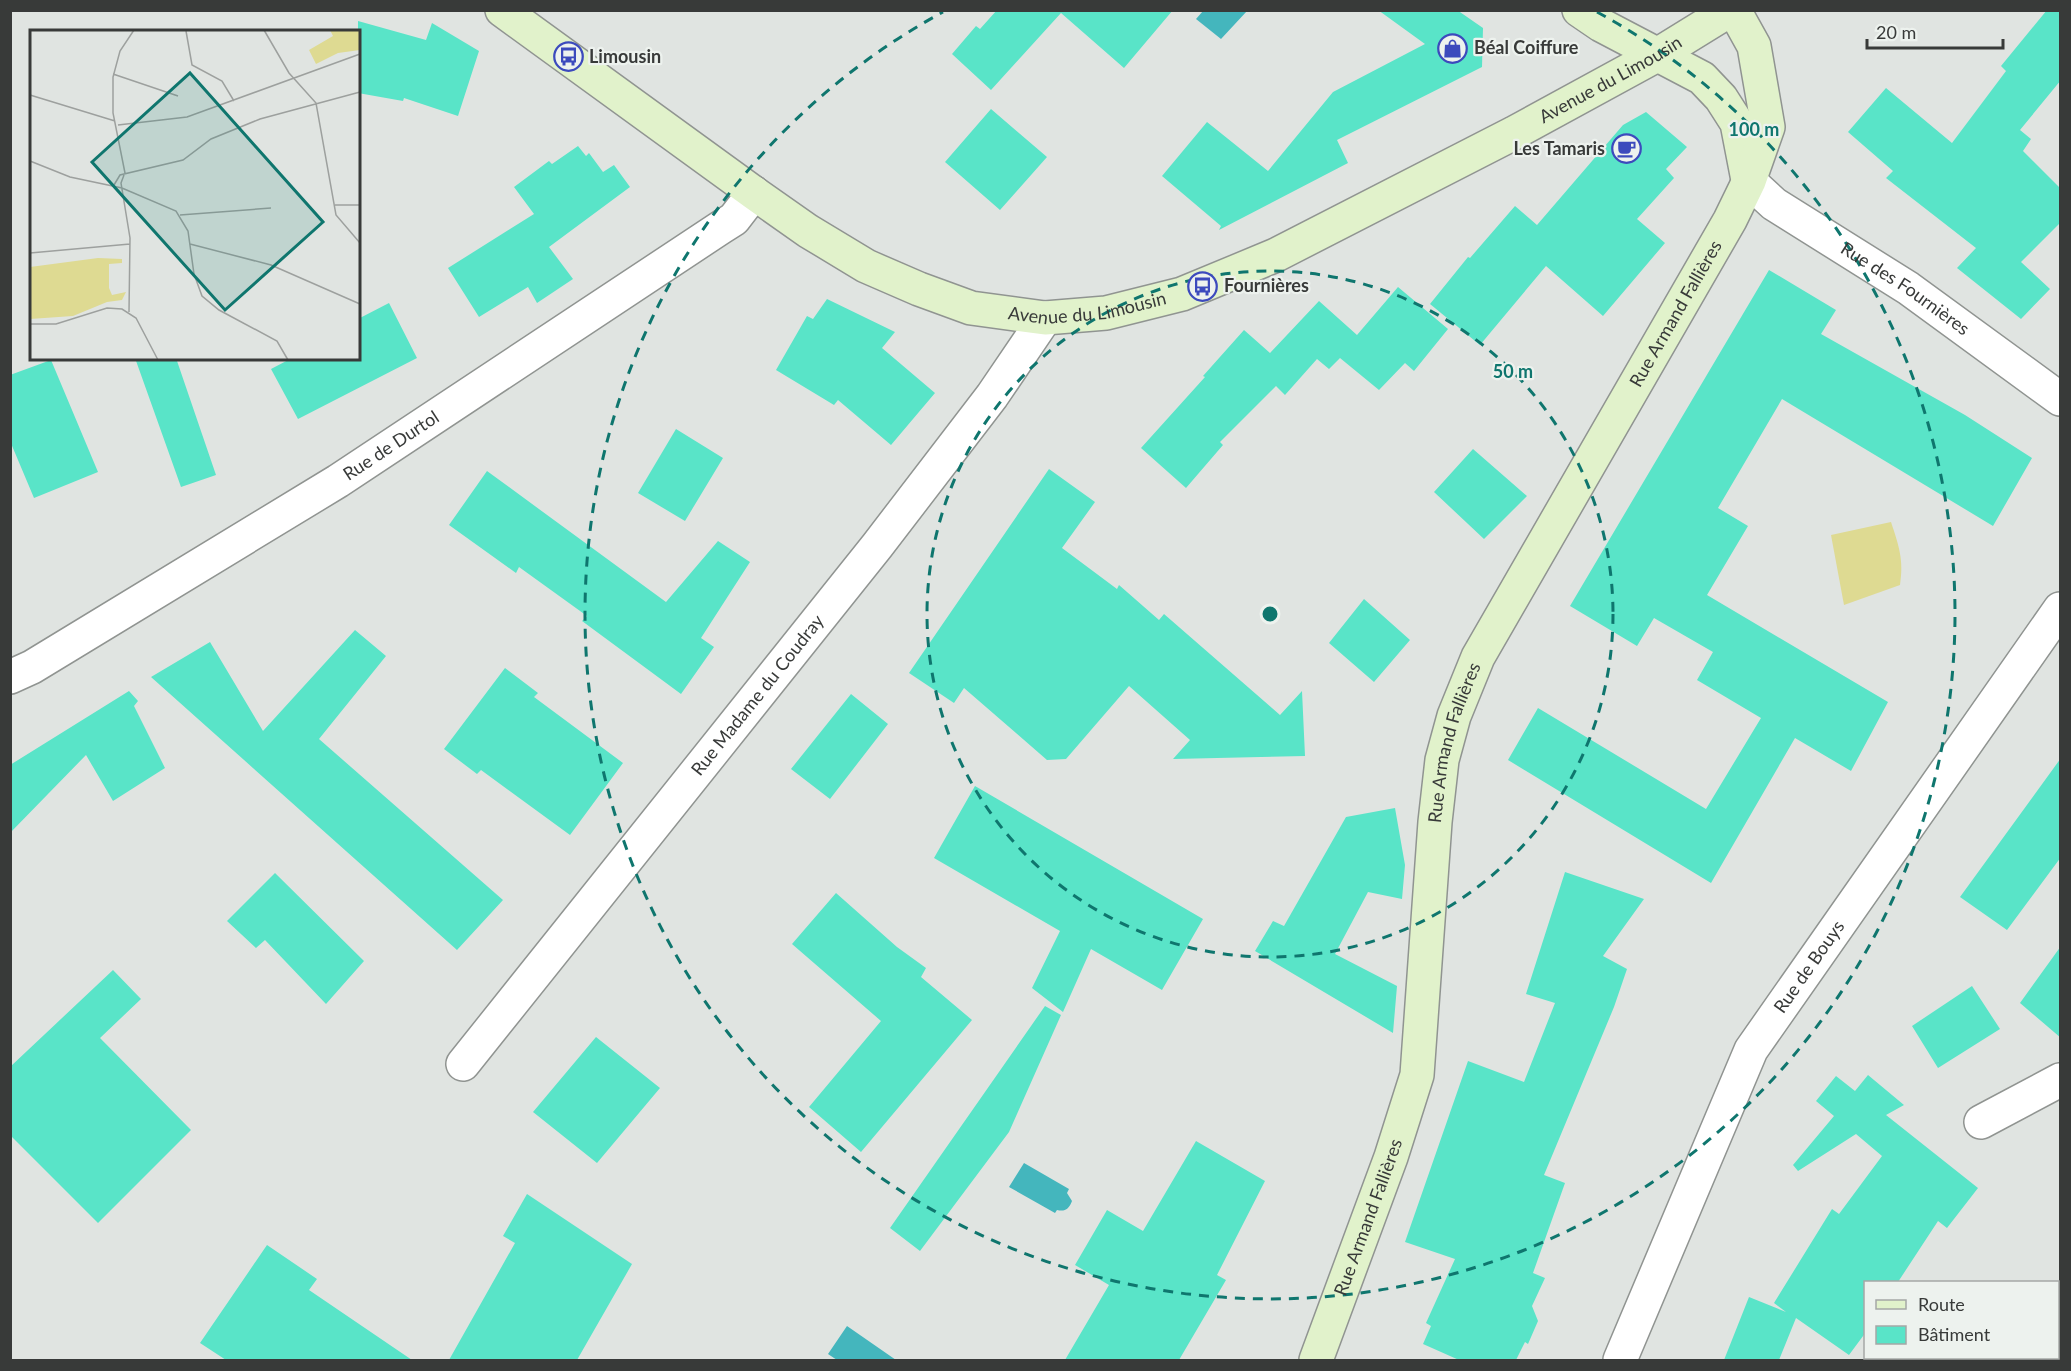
<svg xmlns="http://www.w3.org/2000/svg" width="2071" height="1371" font-family="Lato,sans-serif">
	<style>
		.green { fill: #deda92 }
		.water { fill: #44b6bd }
		.building { fill: #59e4c8 }
		.lines { fill: none; stroke-linecap: round; stroke-linejoin: round }
		.street-casing { stroke: #909491; stroke-width: 36 }
		.secondary-casing { stroke: #909491; stroke-width: 36 }
		.street { stroke: #fff; stroke-width: 33 }
		.secondary { stroke: #e1f2cb; stroke-width: 33 }
		.ring { fill: none; stroke: #0f766e; stroke-width: 3; stroke-dasharray: 10 8 }
		.labels { text-anchor: middle; stroke-width: 4.5; stroke-linejoin: round; paint-order: stroke }
		.poi-label { font-size: 18px; font-weight: bold; fill: #383a39; stroke: #edf2ee; text-anchor: start }
		.street-label { font-size: 18px; fill: #383a39; stroke: #edf2ee }
		.inset-road { fill: none; stroke: #9da09e; stroke-width: 1.5 }
		.view { fill: #0f766e; fill-opacity: 0.15; stroke: #0f766e; stroke-width: 3 }
		.inset-edge { fill: none; stroke: #383a39; stroke-width: 3 }
		.centre { fill: #0f766e; stroke: #edf2ee; stroke-width: 3 }
		.ring-label { font-size: 18px; text-anchor: middle; font-weight: bold; fill: #0f766e; stroke: #edf2ee; stroke-width: 4.5; stroke-linejoin: round; paint-order: stroke }
	</style>
	<rect width="100%" height="100%" fill="#e0e4e1"/>
	<path class="green" d="M 1891,522 C 1899,546 1904,560 1900,585 L 1844,605 L 1831,535 Z"/>
	<path class="water" d="M 1203,11 L 1203,10 L 1247,11 L 1221,39 L 1196,19 Z
		M 1024,1163 L 1069,1189 L 1067,1193 L 1072,1201 C 1069,1209 1065,1212 1057,1210 L 1055,1213 L 1009,1187 Z
		M 847,1326 L 896,1360 L 837,1360 L 828,1354 Z"/>
	<path class="building" d="M 997,10 L 1173,10 L 1124,68 L 1061,13 L 991,90 L 952,54 L 976,26 L 980,29 Z
		M 1378,10 L 1457,10 L 1483,28 L 1482,67 L 1337,140 L 1348,163 L 1219,230 L 1221,226 L 1162,176 L 1207,122 L 1268,171 L 1333,92 L 1425,44 Z
		M 2047,10 L 2061,10 L 2061,80 L 2020,130 L 2031,139 L 2023,151 L 2061,189 L 2061,222 L 2021,262 L 2050,289 L 2021,319 L 1957,268 L 1976,248 L 1886,178 L 1893,171 L 1848,132 L 1886,88 L 1952,143 L 2006,71 L 2001,66 Z
		M 358,21 L 426,40 L 432,23 L 479,51 L 458,116 L 404,98 L 403,101 L 358,93 Z
		M 991,109 L 1047,157 L 1000,210 L 945,162 Z
		M 1646,112 L 1687,147 L 1666,169 L 1674,178 L 1637,219 L 1665,243 L 1603,316 L 1546,266 L 1480,345 L 1430,304 L 1468,257 L 1470,258 L 1515,206 L 1537,225 L 1623,125 Z
		M 578,146 L 586,156 L 589,153 L 603,172 L 614,165 L 630,187 L 549,247 L 573,279 L 537,303 L 528,287 L 479,317 L 448,268 L 534,214 L 514,187 L 549,161 L 552,164 Z
		M 1769,270 L 1836,310 L 1821,334 L 1965,415 L 2032,458 L 1993,526 L 1782,399 L 1718,508 L 1748,526 L 1707,595 L 1888,702 L 1851,771 L 1795,738 L 1711,883 L 1508,760 L 1538,708 L 1706,809 L 1761,718 L 1697,680 L 1713,652 L 1654,618 L 1637,646 L 1570,606 Z
		M 1398,287 L 1448,329 L 1414,371 L 1405,363 L 1379,390 L 1340,358 L 1329,369 L 1317,359 L 1285,395 L 1276,386 L 1220,442 L 1223,445 L 1186,488 L 1141,448 L 1205,377 L 1203,376 L 1244,330 L 1270,353 L 1319,301 L 1357,335 Z
		M 827,299 L 895,332 L 882,348 L 935,393 L 891,445 L 838,400 L 834,405 L 776,370 L 807,316 L 813,319 Z
		M 389,303 L 417,358 L 298,419 L 271,369 L 292,358 L 358,358 L 358,319 Z
		M 135,358 L 176,358 L 216,475 L 181,487 Z
		M 51,360 L 98,472 L 34,498 L 10,441 L 10,375 Z
		M 676,429 L 723,458 L 685,521 L 638,493 Z
		M 1473,449 L 1527,496 L 1484,539 L 1434,492 Z
		M 1049,469 L 1095,502 L 1062,548 L 1117,589 L 1119,585 L 1159,620 L 1164,614 L 1280,715 L 1302,691 L 1305,756 L 1173,759 L 1190,740 L 1129,686 L 1066,759 L 1047,760 L 964,688 L 954,703 L 909,673 Z
		M 487,471 L 666,602 L 718,541 L 750,562 L 701,638 L 714,647 L 681,694 L 582,621 L 587,616 L 519,567 L 516,573 L 449,525 Z
		M 1364,599 L 1410,640 L 1374,682 L 1329,643 Z
		M 355,630 L 386,656 L 319,739 L 503,900 L 457,950 L 151,677 L 210,642 L 263,731 Z
		M 505,668 L 538,693 L 534,697 L 623,763 L 570,835 L 481,770 L 477,774 L 444,749 Z
		M 129,691 L 138,701 L 134,706 L 165,768 L 113,801 L 86,755 L 10,833 L 10,765 Z
		M 851,694 L 888,724 L 830,799 L 791,769 Z
		M 2061,758 L 2061,857 L 2007,930 L 1960,897 Z
		M 975,786 L 1203,919 L 1162,990 L 1091,949 L 1063,1012 L 1032,988 L 1060,931 L 934,858 Z
		M 1395,808 L 1405,865 L 1402,899 L 1368,892 L 1335,954 L 1397,986 L 1393,1033 L 1255,951 L 1273,921 L 1284,926 L 1346,817 Z
		M 1565,872 L 1644,899 L 1603,956 L 1627,969 L 1614,1007 L 1544,1175 L 1565,1183 L 1533,1273 L 1545,1278 L 1532,1306 L 1538,1321 L 1528,1344 L 1525,1342 L 1516,1360 L 1459,1360 L 1423,1344 L 1431,1326 L 1426,1323 L 1455,1259 L 1405,1242 L 1468,1061 L 1524,1082 L 1555,1003 L 1526,994 Z
		M 275,873 L 364,961 L 326,1004 L 265,940 L 256,948 L 227,921 Z
		M 836,893 L 897,947 L 926,968 L 921,977 L 972,1020 L 861,1152 L 809,1107 L 881,1021 L 792,944 Z
		M 2061,946 L 2061,1038 L 2020,1003 Z
		M 113,970 L 141,999 L 100,1038 L 191,1130 L 98,1223 L 10,1135 L 10,1067 Z
		M 1972,986 L 2000,1029 L 1938,1068 L 1912,1026 Z
		M 1045,1006 L 1061,1015 L 1009,1132 L 920,1251 L 890,1228 Z
		M 596,1037 L 660,1088 L 597,1163 L 533,1112 Z
		M 1868,1075 L 1904,1105 L 1886,1115 L 1978,1188 L 1947,1228 L 1938,1221 L 1898,1282 L 1866,1282 L 1866,1332 L 1849,1355 L 1796,1318 L 1779,1360 L 1724,1360 L 1749,1297 L 1786,1312 L 1774,1303 L 1832,1209 L 1839,1214 L 1882,1156 L 1856,1134 L 1798,1171 L 1793,1165 L 1834,1116 L 1816,1101 L 1836,1076 L 1855,1091 Z
		M 1196,1141 L 1265,1181 L 1217,1275 L 1226,1280 L 1179,1360 L 1065,1360 L 1109,1285 L 1075,1265 L 1107,1210 L 1143,1231 Z
		M 527,1194 L 632,1264 L 577,1360 L 449,1360 L 515,1243 L 503,1236 Z
		M 267,1245 L 317,1279 L 309,1290 L 412,1360 L 226,1360 L 200,1343 Z"/>
	<g class="lines">
		<defs>
			<g id="street">
				<path id="s1" d="M 1749,181 L 1774,204 L 1908,288 L 2060,399"/>
				<path id="s2" d="M 10,677 L 32,667 L 338,481 L 720,228 L 734,219 L 754,193"/>
				<path id="s3" d="M 463,1064 L 877,546 L 992,396 L 1045,318"/>
				<path d="M 1981,1122 L 2060,1080"/>
				<path id="s4" d="M 1620,1360 L 1751,1050 L 2060,609"/>
			</g>
			<g id="secondary">
				<path id="s5" d="M 502,10 L 754,193 L 808,231 L 866,266 L 919,289 L 971,308 L 1045,318 L 1106,313 L 1182,294 L 1276,255 L 1514,133 L 1657,55 L 1730,10"/>
				<path d="M 1579,10 L 1601,25 L 1702,78 L 1721,98 L 1737,123 L 1748,180"/>
				<path id="s6" d="M 1316,1360 L 1391,1157 L 1417,1075 L 1435,822 L 1442,760 L 1454,716 L 1478,657 L 1730,220 L 1749,181 L 1768,127 L 1754,46 L 1734,10"/>
			</g>
		</defs>
		<use href="#street" class="street-casing"/>
		<use href="#secondary" class="secondary-casing"/>
		<use href="#street" class="street"/>
		<use href="#secondary" class="secondary"/>
	</g>
	<g class="ring">
		<circle cx="1270" cy="614" r="343"/>
		<path d="M1597 12A685 685 0 1 1 943 12"/>
	</g>
	<defs>
		<symbol id="shop-ring" viewBox="-11 -11 22 22"><circle r="9.5" fill="#edf2ee" stroke="#3c4abd" stroke-width="1.5"/><path d="M-5-2.5h2.3a2.7 3.5 0 0 1 5.4 0H5L5.5 6h-11ZM-1.5-2.5h3a1.5 2.3 0 0 0-3 0Z" fill="#3c4abd"/></symbol>
		<symbol id="bus-ring" viewBox="-11 -11 22 22"><circle r="9.5" fill="#edf2ee" stroke="#3c4abd" stroke-width="1.5"/><path d="M-5-6H5V4H4V6H2V4H-2V6H-4V4H-5ZM-3.5-4V0h7V-4ZM-3.5 1.2v1.5H-2V1.2ZM2 1.2v1.5H3.5V1.2Z" fill="#3c4abd"/></symbol>
		<symbol id="cafe-ring" viewBox="-11 -11 22 22"><circle r="9.5" fill="#edf2ee" stroke="#3c4abd" stroke-width="1.5"/><path d="M-5.5-4.5H6V0H3Q3 3.5 0 3.5H-2.5Q-5.5 3.5-5.5 0ZM3-3.2v2h1.7v-2ZM-6 4.5H4V6H-6Z" fill="#3c4abd"/></symbol>
	</defs>
	<g fill-rule="evenodd">
		<use href="#shop-ring" x="1436" y="32" width="33" height="33"/>
		<use href="#bus-ring" x="552" y="40" width="33" height="33"/>
		<use href="#cafe-ring" x="1610" y="132" width="33" height="33"/>
		<use href="#bus-ring" x="1186" y="270" width="33" height="33"/>
	</g>
	<g class="labels">
		<g class="poi-label">
			<text x="1474" y="54">Béal Coiffure</text>
			<text x="589" y="63">Limousin</text>
			<text x="1605" y="155" text-anchor="end">Les Tamaris</text>
			<text x="1224" y="292">Fournières</text>
		</g>
		<g class="street-label">
			<text dy="6" stroke="none"><textPath href="#s5" startOffset="1252">Avenue du Limousin</textPath></text>
			<text dy="6" stroke="none"><textPath href="#s1" startOffset="190">Rue des Fournières</textPath></text>
			<text dy="6" stroke="none"><textPath href="#s5" startOffset="676">Avenue du Limousin</textPath></text>
			<text dy="6" stroke="none"><textPath href="#s6" startOffset="1124">Rue Armand Fallières</textPath></text>
			<text dy="6" stroke="none"><textPath href="#s2" startOffset="446">Rue de Durtol</textPath></text>
			<text dy="6" stroke="none"><textPath href="#s3" startOffset="472">Rue Madame du Coudray</textPath></text>
			<text dy="6" stroke="none"><textPath href="#s6" startOffset="638">Rue Armand Fallières</textPath></text>
			<text dy="6" stroke="none"><textPath href="#s4" startOffset="438">Rue de Bouys</textPath></text>
			<text dy="6" stroke="none"><textPath href="#s6" startOffset="152">Rue Armand Fallières</textPath></text>
		</g>
	</g>
	<g transform="translate(30 30)">
		<rect width="330" height="330" fill="#e0e4e1"/>
		<path d="M 300,0 L 330,0 L 330,20 L 308,23 L 286,34 L 279,20 L 303,6 ZM 68,228 L 92,229 L 92,233 L 79,234 L 79,258 L 82,265 L 96,262 L 92,270 L 77,272 L 43,286 L 0,289 L 0,237 Z" fill="#deda92"/>
		<path class="inset-road" d="M 234,0 L 259,43 L 286,73 L 306,185 L 330,213M 156,1 L 162,35 L 192,51 L 204,71M 83,44 L 148,66M 0,65 L 85,91M 88,95 L 157,87 L 330,24M 0,131 L 40,147 L 92,158 L 146,181 L 158,201 L 164,244 L 172,266 L 189,280 L 247,311 L 258,330M 95,143 L 83,83 L 83,47 L 90,21 L 104,0M 94,145 L 91,153 L 100,208 L 99,282M 84,155 L 90,145 L 153,130 L 181,109 L 230,89 L 330,62M 305,175 L 330,175M 150,185 L 241,178M 160,214 L 241,235 L 330,274M 0,223 L 100,214M 0,294 L 26,294 L 77,278 L 92,279 L 106,288 L 128,330"/>
		<path class="view" d="M 160,43 L 293,192 L 195,280 L 62,132 Z"/>
		<rect width="330" height="330" class="inset-edge"/>
	</g>
	<circle cx="1270" cy="614" r="9" class="centre"/>
	<g class="ring-label">
		<text x="1754" y="136">100 m</text>
		<text x="1513" y="378">50 m</text>
	</g>
	<rect width="2071" height="1371" fill="none" stroke="#383a39" stroke-width="24"/>
	<rect x="1864" y="1281" width="195" height="78" fill="#edf2ee" stroke="#a5a8a6" stroke-width="1.5"/>
	<rect x="1876" y="1300" width="30" height="9" fill="#e1f2cb" stroke="#a5a8a6" stroke-width="1.5"/>
	<text x="1918" y="1311" font-size="18" fill="#383a39">Route</text>
	<rect x="1876" y="1326" width="30" height="18" fill="#59e4c8" stroke="#a5a8a6" stroke-width="1.5"/>
	<text x="1918" y="1341" font-size="18" fill="#383a39">Bâtiment</text>
	<path d="M1867 39v9h136v-9" fill="none" stroke="#383a39" stroke-width="3"/>
	<text x="1876" y="39" font-size="18" fill="#383a39" stroke="#edf2ee" stroke-width="4.5" paint-order="stroke">20 m</text>
</svg>
